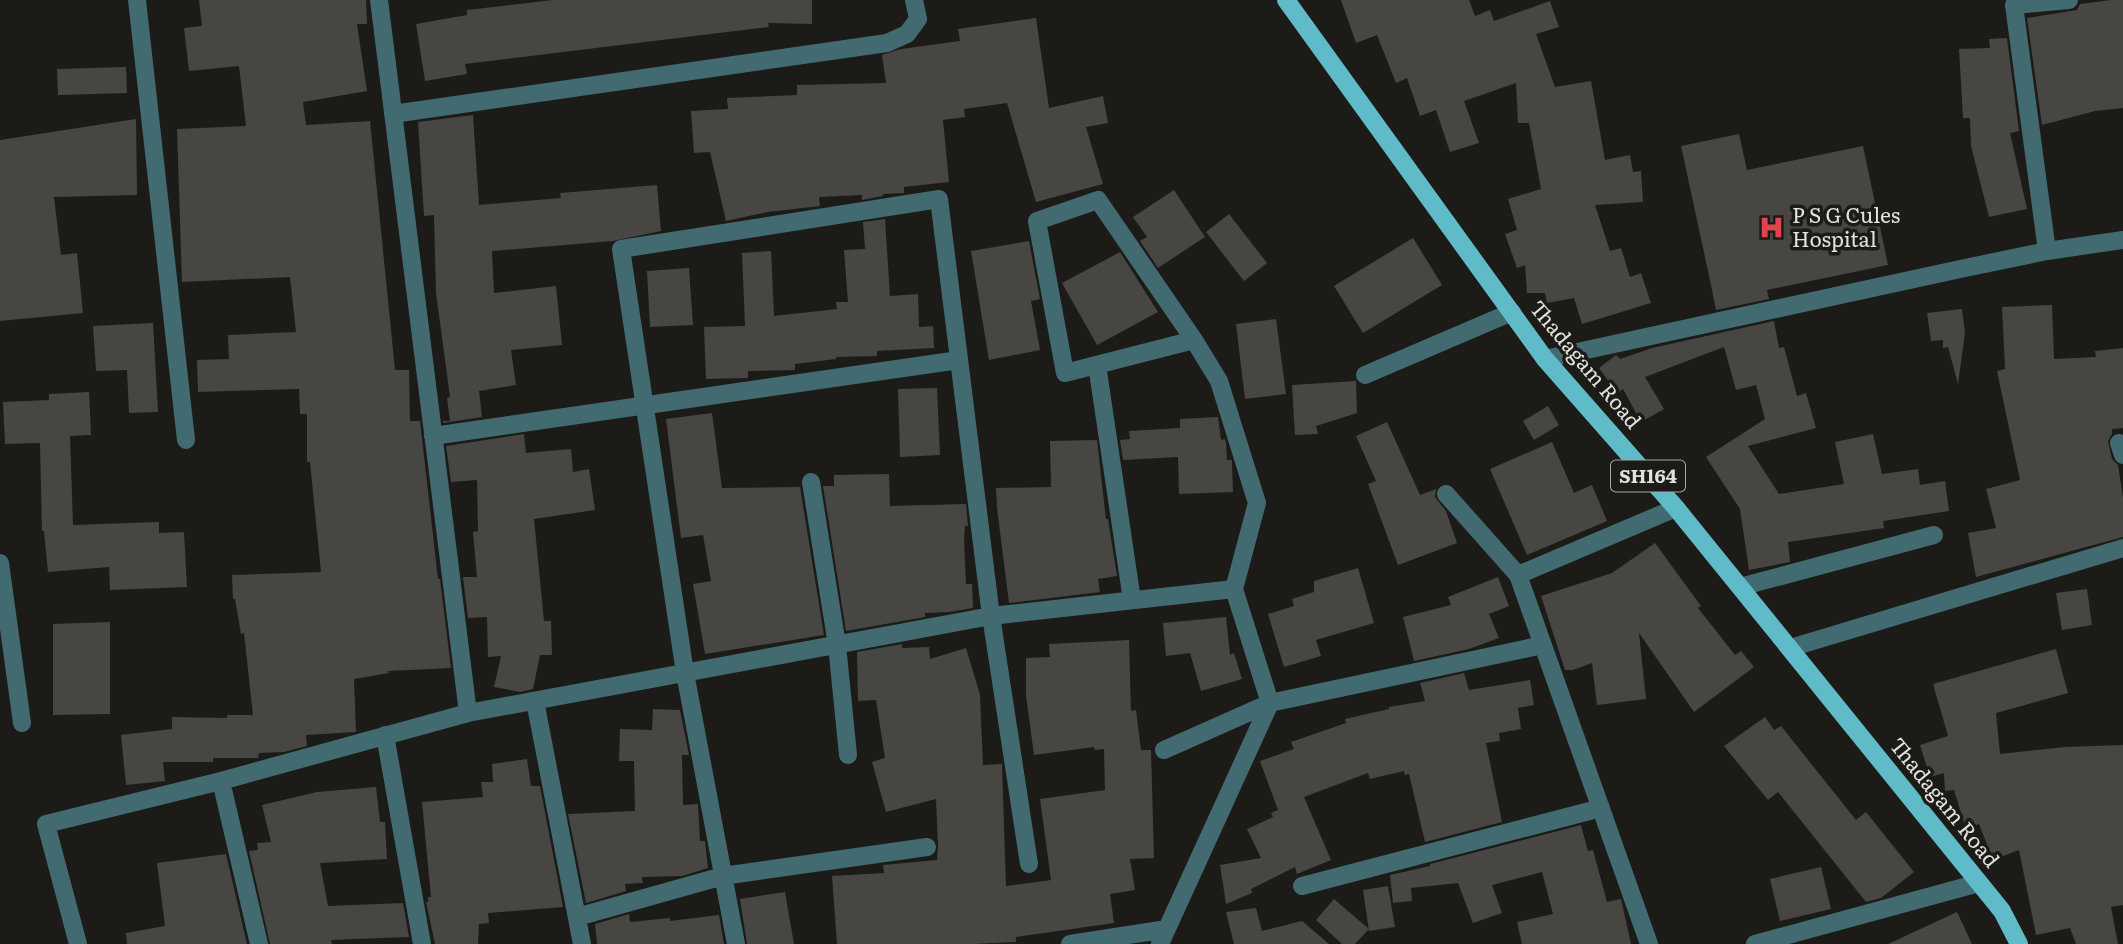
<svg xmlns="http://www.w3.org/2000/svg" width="2123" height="944" font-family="Literata,serif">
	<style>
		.building { fill: #474642 }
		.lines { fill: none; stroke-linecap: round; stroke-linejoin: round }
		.street { stroke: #416a71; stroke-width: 18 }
		.primary { stroke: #60bbc9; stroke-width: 18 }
		.labels { text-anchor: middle; stroke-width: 7; stroke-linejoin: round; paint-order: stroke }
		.shield { fill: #1c1b17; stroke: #a6a6a2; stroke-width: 2 }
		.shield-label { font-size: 19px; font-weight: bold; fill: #e1e1de }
		.poi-label { font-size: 21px; fill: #e1e1de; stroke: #1c1b17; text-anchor: start }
		.street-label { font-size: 21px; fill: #e1e1de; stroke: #1c1b17 }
	</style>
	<rect width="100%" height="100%" fill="#1c1b17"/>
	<path class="building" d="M 199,0 L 366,0 L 367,24 L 357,24 L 367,91 L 303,102 L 306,125 L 370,121 L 395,370 L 409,370 L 410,421 L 420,421 L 438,579 L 440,579 L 451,668 L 388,671 L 389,673 L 354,679 L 356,732 L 306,735 L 307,746 L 284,752 L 259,753 L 258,758 L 213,758 L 213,762 L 163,762 L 165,781 L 126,785 L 121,735 L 172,729 L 172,717 L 227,718 L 227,715 L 253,715 L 244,633 L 241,634 L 235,599 L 233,599 L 232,575 L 321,572 L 310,462 L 307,462 L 307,414 L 300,414 L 299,389 L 198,392 L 197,360 L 229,359 L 228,335 L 296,332 L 290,277 L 182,282 L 177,129 L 246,126 L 239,66 L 189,71 L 184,28 L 202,26 Z
		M 553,0 L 812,0 L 812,24 L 768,23 L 769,27 L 465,64 L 467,74 L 425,81 L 416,24 L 467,15 L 467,10 Z
		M 1341,0 L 1469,0 L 1475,16 L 1490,10 L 1494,21 L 1550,1 L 1559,27 L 1536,34 L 1555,87 L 1591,81 L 1605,160 L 1630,155 L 1633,172 L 1641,171 L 1643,202 L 1595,205 L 1610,251 L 1621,248 L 1630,277 L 1641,273 L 1651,303 L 1582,324 L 1574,298 L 1547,303 L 1545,293 L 1527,293 L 1525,265 L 1517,268 L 1505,234 L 1517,230 L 1508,199 L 1541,189 L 1529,123 L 1518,123 L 1516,83 L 1464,101 L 1479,143 L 1450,152 L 1436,110 L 1420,116 L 1407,78 L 1396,83 L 1377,35 L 1356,43 Z
		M 2111,0 L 2123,0 L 2123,108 L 2095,111 L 2042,125 L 2027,18 L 2077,10 L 2080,4 Z
		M 1036,18 L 1049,108 L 1103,96 L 1108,123 L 1086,127 L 1103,184 L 1036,202 L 1007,103 L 964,109 L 965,117 L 943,120 L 949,182 L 904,187 L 904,193 L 883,194 L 883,196 L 862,200 L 862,195 L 819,197 L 820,206 L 768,212 L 726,221 L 710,152 L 694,153 L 691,111 L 728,109 L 727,98 L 797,95 L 797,85 L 886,83 L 882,55 L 901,49 L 960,41 L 958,29 Z
		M 2007,38 L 2019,131 L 2010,133 L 2027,209 L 1989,217 L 1971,146 L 1970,118 L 1963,118 L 1959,49 L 1990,48 L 1989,39 Z
		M 126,67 L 127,93 L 58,95 L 57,69 Z
		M 473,115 L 479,205 L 561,198 L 560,193 L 657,185 L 661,231 L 613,241 L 492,251 L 494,293 L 556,286 L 562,345 L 511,350 L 516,385 L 479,391 L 482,417 L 443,423 L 443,421 L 450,421 L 447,398 L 450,397 L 436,293 L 434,215 L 424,216 L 418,122 Z
		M 136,119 L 137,195 L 54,197 L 61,255 L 77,253 L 83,313 L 0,321 L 0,140 Z
		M 1739,134 L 1747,170 L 1863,146 L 1888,265 L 1767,290 L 1769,299 L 1716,310 L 1711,285 L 1713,284 L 1711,285 L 1681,146 Z
		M 1174,190 L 1205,237 L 1158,268 L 1140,241 L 1147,237 L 1133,217 Z
		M 1229,214 L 1267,263 L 1244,281 L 1206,232 Z
		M 885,219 L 890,296 L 918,294 L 919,327 L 933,326 L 934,348 L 877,351 L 877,356 L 836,357 L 836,359 L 795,364 L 795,370 L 748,371 L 748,378 L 706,379 L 704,327 L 745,326 L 742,253 L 771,251 L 774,316 L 837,309 L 836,302 L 848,302 L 844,250 L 865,249 L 863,222 Z
		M 1413,238 L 1442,285 L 1363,333 L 1334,286 Z
		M 1029,241 L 1040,299 L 1031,301 L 1040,350 L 989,360 L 971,251 Z
		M 1120,252 L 1158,312 L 1097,345 L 1062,283 Z
		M 689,268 L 693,325 L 650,327 L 647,271 Z
		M 2052,305 L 2054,359 L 2096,357 L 2095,351 L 2123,348 L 2123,428 L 2112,429 L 2112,434 L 2108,441 L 2112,459 L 2118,465 L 2123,498 L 2123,537 L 1976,577 L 1968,533 L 1996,528 L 1986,489 L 2020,480 L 1997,371 L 2005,369 L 2002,307 Z
		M 1962,309 L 1965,333 L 1958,384 L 1948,347 L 1943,348 L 1943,340 L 1931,341 L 1927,313 Z
		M 1276,319 L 1286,394 L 1245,399 L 1236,324 Z
		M 1774,321 L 1779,348 L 1784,347 L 1797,396 L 1806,393 L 1816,428 L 1748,446 L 1779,494 L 1844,484 L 1835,442 L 1873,434 L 1882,474 L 1918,469 L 1920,485 L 1945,481 L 1949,511 L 1883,521 L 1884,528 L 1788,542 L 1790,562 L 1749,570 L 1740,509 L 1706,457 L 1765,419 L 1756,385 L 1736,390 L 1724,347 L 1645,377 L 1664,409 L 1641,422 L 1623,389 L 1617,393 L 1599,368 L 1616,355 L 1620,359 L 1652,348 Z
		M 153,323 L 158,412 L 129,413 L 127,370 L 96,371 L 93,326 Z
		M 1356,381 L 1357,413 L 1316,426 L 1318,434 L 1295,435 L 1292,385 Z
		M 937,388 L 940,455 L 900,457 L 898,389 Z
		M 89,392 L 91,435 L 70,436 L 73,525 L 159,522 L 159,533 L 184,532 L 187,587 L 110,590 L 109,567 L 48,572 L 44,531 L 42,531 L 40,443 L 5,444 L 3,402 L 49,400 L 49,394 Z
		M 1548,406 L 1559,425 L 1534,440 L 1523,421 Z
		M 712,413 L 722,488 L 800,487 L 824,635 L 705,654 L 693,584 L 711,581 L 703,535 L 681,538 L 666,419 Z
		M 1218,417 L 1221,440 L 1225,439 L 1226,443 L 1227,460 L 1232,460 L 1232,462 L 1233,492 L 1179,494 L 1178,457 L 1123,460 L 1120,440 L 1130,439 L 1129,431 L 1180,428 L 1180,419 Z
		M 1387,422 L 1420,495 L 1436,489 L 1435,497 L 1446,511 L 1457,543 L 1398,565 L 1368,484 L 1376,481 L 1356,436 Z
		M 524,434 L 526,453 L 571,449 L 573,472 L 589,469 L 595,510 L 534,519 L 544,621 L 551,621 L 552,655 L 540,655 L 533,689 L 520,692 L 494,687 L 501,656 L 488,657 L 487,617 L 468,618 L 463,577 L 477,577 L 473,532 L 478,531 L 477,480 L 451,482 L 446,446 Z
		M 1097,440 L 1106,519 L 1108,519 L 1117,576 L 1098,579 L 1100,592 L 1009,603 L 997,508 L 996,488 L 1051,487 L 1050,441 Z
		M 1552,442 L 1574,493 L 1592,485 L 1607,521 L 1527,555 L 1490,469 Z
		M 889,474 L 890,506 L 966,504 L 968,526 L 965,526 L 964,538 L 966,584 L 972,584 L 973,608 L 949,612 L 925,613 L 925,617 L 846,631 L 823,486 L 834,486 L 834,475 Z
		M 1655,543 L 1701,606 L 1698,608 L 1735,655 L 1741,651 L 1754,667 L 1694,712 L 1639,633 L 1646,699 L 1597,705 L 1592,663 L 1573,670 L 1565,670 L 1541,596 L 1612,573 Z
		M 1358,568 L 1374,623 L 1316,640 L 1321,656 L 1284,667 L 1268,614 L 1294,606 L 1292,599 L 1314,592 L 1314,581 Z
		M 1498,577 L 1509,606 L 1489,614 L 1499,638 L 1469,649 L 1414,661 L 1403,617 L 1451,605 L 1448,597 Z
		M 2087,589 L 2092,625 L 2062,630 L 2056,593 Z
		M 1226,617 L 1230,655 L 1234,653 L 1242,679 L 1201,691 L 1190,653 L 1166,656 L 1163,623 Z
		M 110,622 L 110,714 L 53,715 L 53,624 Z
		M 1129,640 L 1131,711 L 1136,710 L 1141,750 L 1151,750 L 1154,858 L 1130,859 L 1135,890 L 1110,894 L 1114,923 L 1016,937 L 1016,942 L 973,944 L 837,944 L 832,876 L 884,873 L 883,865 L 937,860 L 938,846 L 936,799 L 886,812 L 872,762 L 885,758 L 876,700 L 858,701 L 857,652 L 902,644 L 902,648 L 929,647 L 930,659 L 966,648 L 980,695 L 983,765 L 1002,764 L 1006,886 L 1051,880 L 1040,799 L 1105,790 L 1104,749 L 1095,750 L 1094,747 L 1034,755 L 1026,696 L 1026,658 L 1050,657 L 1049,644 Z
		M 2056,649 L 2068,693 L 1996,713 L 2000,754 L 2065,747 L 2123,745 L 2123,905 L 2111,907 L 2118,944 L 2076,944 L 2070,928 L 2036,935 L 2019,850 L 1993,860 L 1979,824 L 1966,829 L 1954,790 L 1945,791 L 1944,773 L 1930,777 L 1920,745 L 1948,736 L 1933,684 Z
		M 1464,673 L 1469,690 L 1530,680 L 1534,705 L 1518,708 L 1521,729 L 1499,733 L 1500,741 L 1486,743 L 1502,822 L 1425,842 L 1409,774 L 1405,775 L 1404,771 L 1370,779 L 1368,773 L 1304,797 L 1331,860 L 1297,874 L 1295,867 L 1251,889 L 1252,893 L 1226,904 L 1220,865 L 1261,858 L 1247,829 L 1273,817 L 1271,813 L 1278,810 L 1260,761 L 1294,749 L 1291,742 L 1346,723 L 1345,719 L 1389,709 L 1389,707 L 1425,701 L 1420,683 Z
		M 653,709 L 680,710 L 689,755 L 682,755 L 683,805 L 698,804 L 700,841 L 705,841 L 708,868 L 682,876 L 642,877 L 643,883 L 625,884 L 626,891 L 586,903 L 568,814 L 635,811 L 634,761 L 619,761 L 620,729 L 652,730 Z
		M 1765,717 L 1774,730 L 1781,726 L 1856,820 L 1866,812 L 1914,872 L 1881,898 L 1866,902 L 1778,792 L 1768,800 L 1724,746 Z
		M 527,759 L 531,786 L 540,786 L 563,907 L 488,913 L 489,923 L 479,924 L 478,944 L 435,944 L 426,902 L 428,902 L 428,897 L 431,897 L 422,802 L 483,797 L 481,782 L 493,782 L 492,764 Z
		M 376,787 L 380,822 L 385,822 L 387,859 L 320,863 L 328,906 L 403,903 L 409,937 L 331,940 L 332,944 L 270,944 L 249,851 L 258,850 L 257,843 L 271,842 L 262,805 L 317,792 Z
		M 1581,825 L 1588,851 L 1593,850 L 1607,902 L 1621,899 L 1631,944 L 1522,944 L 1517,922 L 1553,914 L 1542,872 L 1492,885 L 1502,913 L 1473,923 L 1458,883 L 1411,888 L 1412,901 L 1393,903 L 1390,875 L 1430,866 L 1430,864 Z
		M 226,854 L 247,944 L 127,944 L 126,933 L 165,926 L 157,863 Z
		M 1821,867 L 1831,909 L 1780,921 L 1770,879 Z
		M 1388,886 L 1395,927 L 1369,931 L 1363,890 Z
		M 785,892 L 794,944 L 747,944 L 740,899 Z
		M 1334,899 L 1369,929 L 1355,944 L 1342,944 L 1316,920 Z
		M 1256,908 L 1262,931 L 1302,921 L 1329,944 L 1234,944 L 1226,912 Z
		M 1957,912 L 1972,944 L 1888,944 Z
		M 629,914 L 630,922 L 670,918 L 670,921 L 719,915 L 724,944 L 597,944 L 595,924 Z"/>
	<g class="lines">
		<path class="street" d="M 137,0 L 186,440
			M 379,0 L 468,713 L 991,616 L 1029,864
			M 393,114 L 887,43 L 907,34 L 918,19 L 914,0
			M 2047,251 L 2014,5 L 2069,0
			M 1194,340 L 1098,200 L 1037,221 L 1065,373 L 1194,340 L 1219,381 L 1257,503 L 1234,589
			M 1545,359 L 1965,268 L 2047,251 L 2123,240
			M 1097,365 L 1132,600
			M 1365,375 L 1512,312
			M 433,436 L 959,360
			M 2119,443 L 2123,455
			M 811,482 L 837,645 L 848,755
			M 1446,494 L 1518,575
			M 0,563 L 22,723
			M 1740,587 L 1934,535
			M 1790,648 L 2123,548
			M 535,701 L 582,944
			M 385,735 L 422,944
			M 1164,750 L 1270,703
			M 221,781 L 259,944
			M 1302,886 L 1601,808
			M 577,917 L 723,876 L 927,847
			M 78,944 L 46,824 L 221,781 L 468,713
			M 736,944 L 685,673 L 621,249 L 939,199 L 991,616 L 1234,589 L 1270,703 L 1543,645
			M 1070,944 L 1167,929
			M 1160,944 L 1270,703
			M 1649,944 L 1518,575 L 1676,508
			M 1755,944 L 1979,883"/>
		<path class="primary" d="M 1286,0 L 1545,359 L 1676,508 L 2002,911 L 2019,944"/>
	</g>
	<defs>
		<symbol id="hospital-bare" viewBox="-9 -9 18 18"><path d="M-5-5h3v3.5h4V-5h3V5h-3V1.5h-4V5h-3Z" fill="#e0444e" stroke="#1c1b17" stroke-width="2.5" paint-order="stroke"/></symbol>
	</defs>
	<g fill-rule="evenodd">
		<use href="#hospital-bare" x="1754" y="210" width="35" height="35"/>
	</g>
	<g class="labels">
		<rect class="shield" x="1611" y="460.5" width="74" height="31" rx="5"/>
		<g class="shield-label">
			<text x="1648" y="483">SH164</text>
		</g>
		<g class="poi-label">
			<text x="1792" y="223">P S G Cules<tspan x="1792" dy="24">Hospital</tspan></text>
		</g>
		<g class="street-label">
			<text transform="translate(1585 365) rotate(50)" y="7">Thadagam Road</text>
			<text transform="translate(1944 803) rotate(51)" y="7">Thadagam Road</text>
		</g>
	</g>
</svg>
